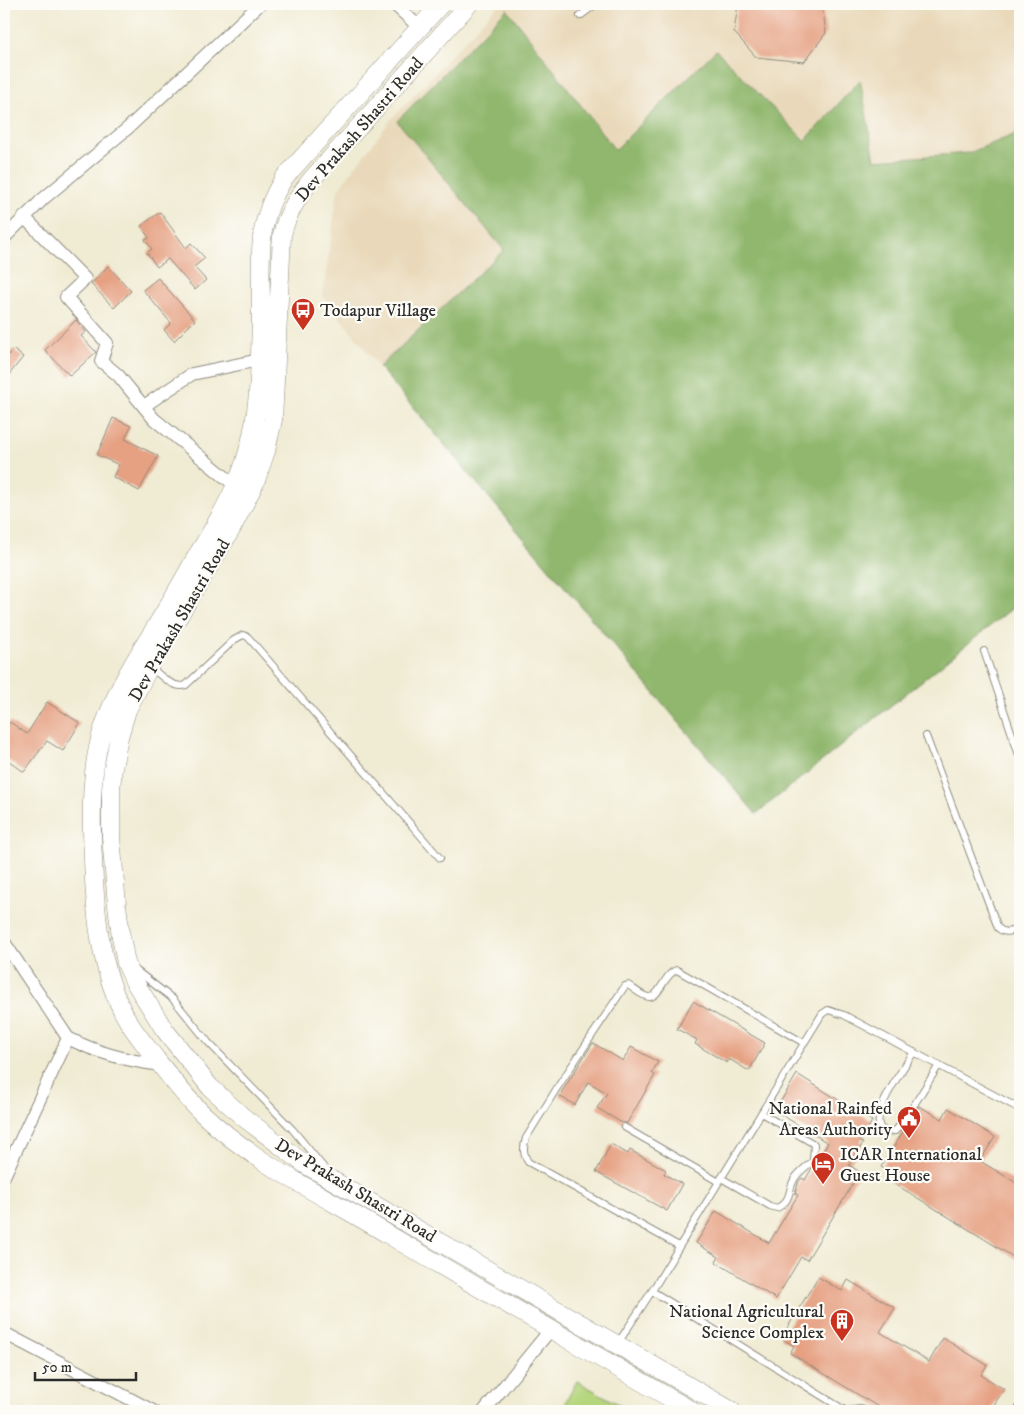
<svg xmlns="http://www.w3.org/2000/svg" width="1024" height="1415" font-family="'IM FELL DW Pica',serif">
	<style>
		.built { fill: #e9d9ba }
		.green { fill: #b6d67e; stroke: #708054 }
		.forest { fill: #90b76d; stroke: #5e714c }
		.building { fill: #e6a183 }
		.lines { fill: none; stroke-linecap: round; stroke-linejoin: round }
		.lane-casing { stroke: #8e8b7f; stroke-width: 8 }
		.street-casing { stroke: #8e8b7f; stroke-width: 14 }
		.secondary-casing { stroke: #8e8b7f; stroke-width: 19 }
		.lane { stroke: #fff; stroke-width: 6 }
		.street { stroke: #fff; stroke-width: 12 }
		.secondary { stroke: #fff; stroke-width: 18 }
		.labels { text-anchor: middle; stroke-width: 4.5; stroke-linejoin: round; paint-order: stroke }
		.street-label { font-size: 18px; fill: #2b2b2b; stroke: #fdfcf7 }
		.poi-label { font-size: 18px; fill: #2b2b2b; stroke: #fdfcf7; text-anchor: start }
	</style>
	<rect width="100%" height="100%" fill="#fdfcf7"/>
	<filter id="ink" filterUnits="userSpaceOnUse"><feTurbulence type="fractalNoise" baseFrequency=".02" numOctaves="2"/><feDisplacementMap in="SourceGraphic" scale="10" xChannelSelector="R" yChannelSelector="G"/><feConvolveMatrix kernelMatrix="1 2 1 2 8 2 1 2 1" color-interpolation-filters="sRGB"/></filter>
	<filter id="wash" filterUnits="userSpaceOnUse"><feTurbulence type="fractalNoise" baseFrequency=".0096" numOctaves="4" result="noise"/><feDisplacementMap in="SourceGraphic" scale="20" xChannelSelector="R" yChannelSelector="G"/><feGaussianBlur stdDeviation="1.12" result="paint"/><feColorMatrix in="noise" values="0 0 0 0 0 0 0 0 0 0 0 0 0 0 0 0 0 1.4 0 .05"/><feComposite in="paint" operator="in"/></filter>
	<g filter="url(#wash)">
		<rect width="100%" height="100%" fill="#f0ebd3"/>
		<path class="built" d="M 499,4 L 1020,4 L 1020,602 L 756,814 L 379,367 L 323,296 L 338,189 L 390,121 Z"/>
		<path class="green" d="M 577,1381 L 630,1411 L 561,1411 Z"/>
		<path class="forest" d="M 507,9 L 615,150 L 716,50 L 805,141 L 860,80 L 875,160 L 969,153 L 1018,133 L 1020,107 L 1020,602 L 756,814 L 379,367 L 504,250 L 397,121 Z"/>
		<g id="blocks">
			<path class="building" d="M 738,4 L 822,4 L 826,33 L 804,62 L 756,57 L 734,32 Z
				M 160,212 L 186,248 L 191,243 L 205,258 L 194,267 L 206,280 L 195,290 L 168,259 L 157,267 L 147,253 L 152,249 L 145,240 L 149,238 L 141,226 Z
				M 108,266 L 131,291 L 114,308 L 91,284 Z
				M 158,278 L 195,320 L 174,341 L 164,330 L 171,323 L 143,290 Z
				M 76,320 L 86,332 L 81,336 L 96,352 L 70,376 L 45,350 Z
				M 13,349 L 23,357 L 4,381 L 4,360 Z
				M 113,418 L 131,426 L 125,439 L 158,456 L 139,491 L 113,477 L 119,465 L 97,455 Z
				M 47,702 L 80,723 L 63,751 L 47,741 L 24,772 L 4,757 L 4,731 L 10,722 L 27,734 Z
				M 693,1001 L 765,1043 L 749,1071 L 729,1059 L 727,1063 L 695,1044 L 697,1040 L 677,1029 Z
				M 593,1043 L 623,1061 L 631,1047 L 658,1062 L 652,1073 L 655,1075 L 627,1123 L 622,1123 L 597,1108 L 607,1093 L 588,1082 L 575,1105 L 559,1096 Z
				M 797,1074 L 872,1121 L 860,1142 L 863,1143 L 849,1165 L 860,1172 L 807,1260 L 801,1257 L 776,1299 L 716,1262 L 719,1257 L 696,1243 L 716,1211 L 769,1243 L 798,1195 L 795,1193 L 799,1181 L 802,1178 L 805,1180 L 812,1168 L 817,1164 L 818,1158 L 828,1143 L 775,1111 Z
				M 919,1106 L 942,1119 L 948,1108 L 995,1137 L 980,1161 L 1020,1185 L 1020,1261 L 890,1181 L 894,1175 L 881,1167 Z
				M 611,1144 L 628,1154 L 630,1150 L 666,1170 L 664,1174 L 682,1184 L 667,1211 L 596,1172 Z
				M 818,1277 L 842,1291 L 848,1280 L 895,1308 L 880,1332 L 929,1362 L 943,1338 L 987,1365 L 981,1375 L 1004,1389 L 990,1411 L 885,1411 L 790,1353 L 794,1346 L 781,1338 Z"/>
		</g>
	</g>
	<g filter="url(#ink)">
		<use href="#blocks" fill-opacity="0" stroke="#8e8b7f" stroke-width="1"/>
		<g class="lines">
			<defs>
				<path id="lane" d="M 580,16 L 596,4
					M 984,651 L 1020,758
					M 150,667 C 159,674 174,690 186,685 L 234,640 L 243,635 L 248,637 L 440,858
					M 926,736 L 998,928 C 1006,935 1012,931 1020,927
					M 133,968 L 173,999 L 208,1042 L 293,1130 L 324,1168
					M 914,1052 C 906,1064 871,1113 880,1127 C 881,1129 884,1130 886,1132 L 895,1131 L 904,1121 L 939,1065
					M 624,1127 L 719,1182
					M 721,1178 L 770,1206 L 777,1208 C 793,1200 787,1190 795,1178 C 800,1171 807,1166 813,1161 L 814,1144 L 761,1113
					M 679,1246 L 528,1162 C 523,1154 523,1148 526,1138 L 557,1088 L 625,986 L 628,985 C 634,989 643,997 649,997 C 660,998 664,973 677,970 L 804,1043
					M 652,1291 L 846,1411 L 860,1409 L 868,1411
					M 618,1343 L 652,1291 L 822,1014 L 828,1010 L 844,1015 L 1020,1109
					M 1017,1411 L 1020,1406"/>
				<path id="street" d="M 394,4 L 419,27
					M 24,217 L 85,279 L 66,297 L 107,343 L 101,361 L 118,375 L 154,419 L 236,486
					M 4,238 L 43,199 L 128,128 L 260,4
					M 144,406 L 192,374 L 259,360
					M 4,942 L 68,1038 C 97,1053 128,1061 161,1065
					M 4,1176 L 68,1038
					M 4,1333 L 153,1411
					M 484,1411 L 551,1329"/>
				<path id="secondary" d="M 441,4 L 284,178 C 255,224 261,256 261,308 C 260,365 261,427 238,480 C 227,507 211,533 196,557 C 182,583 167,608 152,633 C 132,664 113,697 102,732 C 90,772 91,817 93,859 C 95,912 100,974 128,1021 C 136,1034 147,1047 156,1059 C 171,1078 185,1097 203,1114 C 256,1165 327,1197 389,1235 C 490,1295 591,1352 692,1411
					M 469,4 L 311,180 C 298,197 287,213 282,235 L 274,401 L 273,420 L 266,451 L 255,483 L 232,528 L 157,652 L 127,710 L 119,737 L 113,768 L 111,789 L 111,837 L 117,905 L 121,937 L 126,963 L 134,981 L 164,1029 L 210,1087 L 243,1117 L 306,1165 L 732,1411"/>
			</defs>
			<use href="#lane" class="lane-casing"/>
			<use href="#street" class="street-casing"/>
			<use href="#secondary" class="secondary-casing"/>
			<use href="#lane" class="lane"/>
			<use href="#street" class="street"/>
			<use href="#secondary" class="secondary"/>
		</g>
	</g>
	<defs>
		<symbol id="bus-pin" viewBox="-11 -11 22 30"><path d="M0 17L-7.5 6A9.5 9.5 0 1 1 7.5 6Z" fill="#c8321e" stroke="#fdfcf7"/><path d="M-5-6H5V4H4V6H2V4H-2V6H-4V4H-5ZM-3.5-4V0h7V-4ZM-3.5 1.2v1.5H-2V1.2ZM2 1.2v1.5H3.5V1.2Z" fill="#fff"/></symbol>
		<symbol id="civic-pin" viewBox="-11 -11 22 30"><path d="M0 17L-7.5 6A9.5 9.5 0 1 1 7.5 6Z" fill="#c8321e" stroke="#fdfcf7"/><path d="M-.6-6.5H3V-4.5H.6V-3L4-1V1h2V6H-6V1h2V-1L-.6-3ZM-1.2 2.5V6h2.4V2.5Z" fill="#fff"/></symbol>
		<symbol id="hotel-pin" viewBox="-11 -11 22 30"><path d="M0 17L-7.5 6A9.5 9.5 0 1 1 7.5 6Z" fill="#c8321e" stroke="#fdfcf7"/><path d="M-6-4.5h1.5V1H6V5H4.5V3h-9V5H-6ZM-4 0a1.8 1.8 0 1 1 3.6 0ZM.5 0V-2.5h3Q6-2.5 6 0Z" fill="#fff"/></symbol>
		<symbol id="building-pin" viewBox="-11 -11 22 30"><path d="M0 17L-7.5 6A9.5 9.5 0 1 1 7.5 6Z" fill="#c8321e" stroke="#fdfcf7"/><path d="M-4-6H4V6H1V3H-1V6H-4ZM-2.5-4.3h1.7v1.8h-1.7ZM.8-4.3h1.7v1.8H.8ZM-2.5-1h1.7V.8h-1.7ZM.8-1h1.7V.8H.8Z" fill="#fff"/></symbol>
	</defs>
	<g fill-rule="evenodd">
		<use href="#bus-pin" x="289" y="296" width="28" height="38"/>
		<use href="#civic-pin" x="895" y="1104" width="28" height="38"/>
		<use href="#hotel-pin" x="809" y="1150" width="28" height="38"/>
		<use href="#building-pin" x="828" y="1307" width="28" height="38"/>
	</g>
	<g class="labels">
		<g class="street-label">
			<text transform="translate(359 129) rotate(-49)" y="6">Dev Prakash Shastri Road</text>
			<text transform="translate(179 620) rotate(-60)" y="6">Dev Prakash Shastri Road</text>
			<text transform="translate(356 1190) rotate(31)" y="6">Dev Prakash Shastri Road</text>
		</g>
		<g class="poi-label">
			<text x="320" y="316">Todapur Village</text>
			<text x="892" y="1114" text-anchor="end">National Rainfed<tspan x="892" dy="21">Areas Authority</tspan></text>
			<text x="840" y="1160">ICAR International<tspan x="840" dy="21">Guest House</tspan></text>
			<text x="824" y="1317" text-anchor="end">National Agricultural<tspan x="824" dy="21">Science Complex</tspan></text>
		</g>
	</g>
	<rect width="1024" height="1415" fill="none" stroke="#fdfcf7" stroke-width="20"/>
	<path d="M35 1372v8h101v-8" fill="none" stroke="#2b2b2b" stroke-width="2.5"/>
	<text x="42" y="1372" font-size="15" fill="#2b2b2b" stroke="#fdfcf7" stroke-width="4" paint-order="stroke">50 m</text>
</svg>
